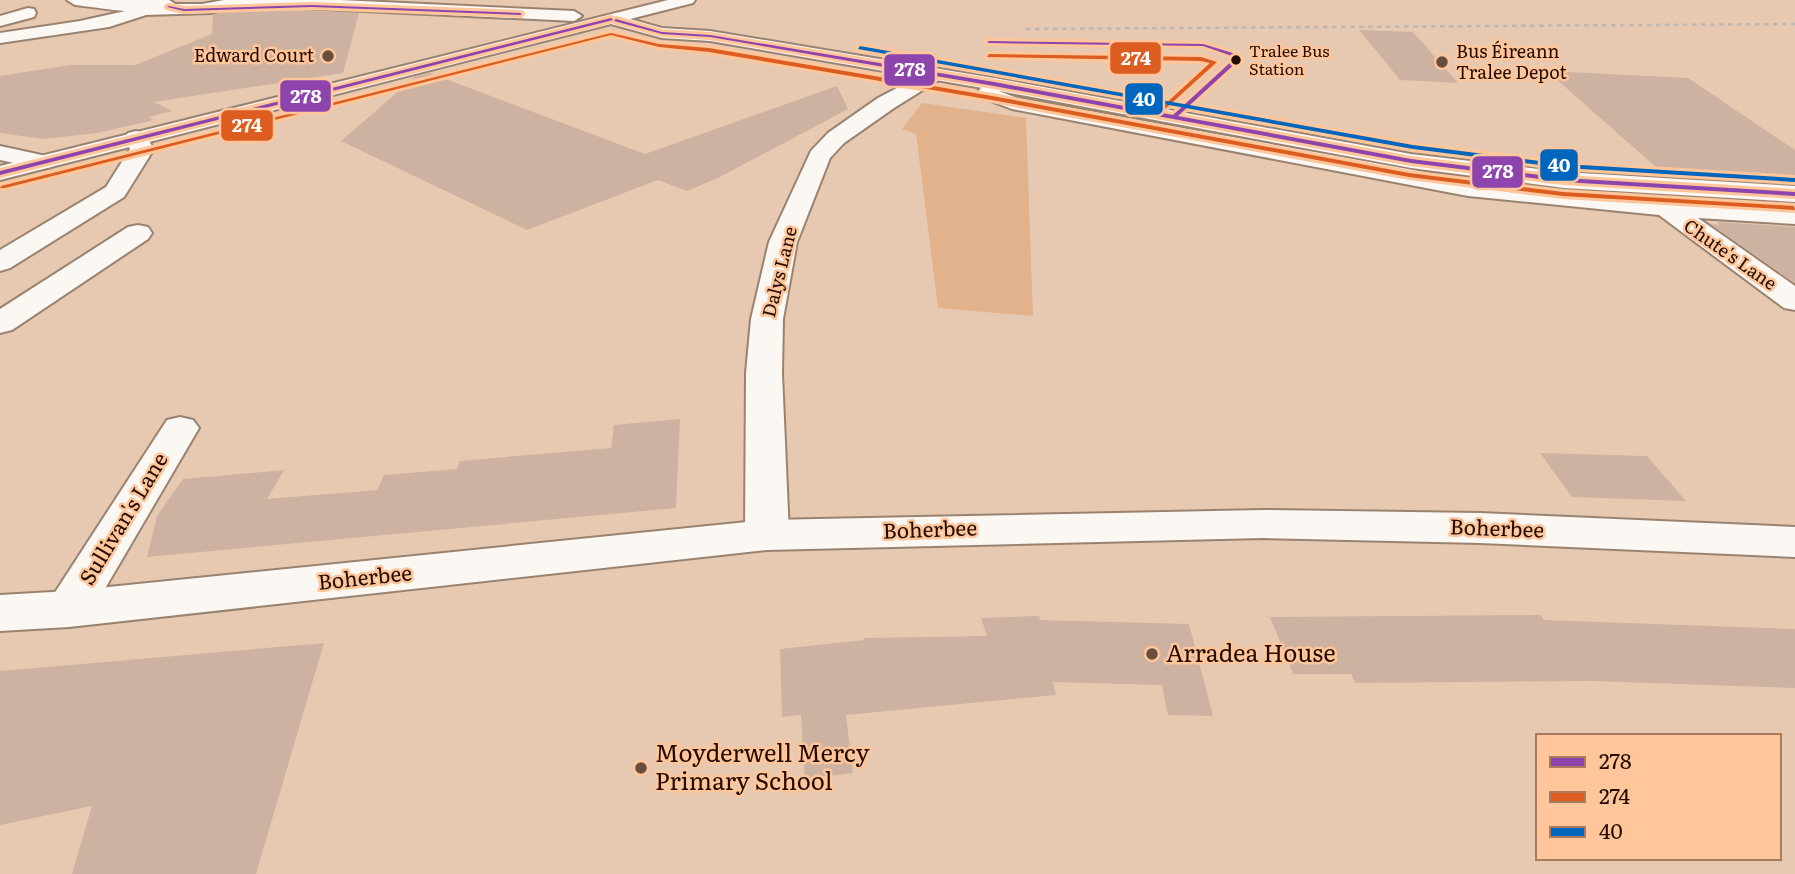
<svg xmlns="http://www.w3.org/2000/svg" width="1795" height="874" font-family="Literata,serif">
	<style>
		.green { fill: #e2b28c }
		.building { fill: #ceb2a1 }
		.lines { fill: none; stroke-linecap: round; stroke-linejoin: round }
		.street-casing { stroke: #998370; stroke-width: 4 }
		.secondary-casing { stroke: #998370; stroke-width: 4 }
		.street { fill: #fbf7f3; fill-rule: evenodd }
		.secondary { fill: #fbf7f3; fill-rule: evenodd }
		.rail { stroke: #beb6b0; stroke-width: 2.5; stroke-dasharray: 4.5 4.5; stroke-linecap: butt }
		.bus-1-casing { stroke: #fec69a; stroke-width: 6 }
		.bus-2-casing { stroke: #fec69a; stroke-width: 6 }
		.bus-3-casing { stroke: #fec69a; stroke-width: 6 }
		.bus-1 { fill: #8e44ad; fill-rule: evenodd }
		.bus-2 { fill: #dd5c1f; fill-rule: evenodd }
		.bus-3 { fill: #0065bd; fill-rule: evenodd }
		.poi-dot { fill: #684e3e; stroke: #fec69a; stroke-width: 2.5 }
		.bus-dot { fill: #240b00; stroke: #fec69a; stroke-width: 2.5 }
		.labels { text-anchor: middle; stroke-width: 5; stroke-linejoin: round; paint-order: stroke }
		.far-bus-label { font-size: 16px; fill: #240b00; stroke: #fec69a; text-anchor: start }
		.far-poi-label { font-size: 18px; fill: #240b00; stroke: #fec69a; text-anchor: start }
		.far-street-label { font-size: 18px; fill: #240b00; stroke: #fec69a }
		.street-label { font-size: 21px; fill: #240b00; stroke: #fec69a }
		.near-poi-label { font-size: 24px; fill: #240b00; stroke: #fec69a; text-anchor: start }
		.line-badge { stroke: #fec69a; stroke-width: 2.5 }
		.badge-label { font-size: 19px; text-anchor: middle; font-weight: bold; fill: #fff }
	</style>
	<rect width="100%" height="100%" fill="#e7c9b1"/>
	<path class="green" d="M 922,103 L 1026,118 L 1033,316 L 938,308 L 916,134 L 902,129 Z"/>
	<path class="building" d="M 240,8 L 359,13 L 343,73 L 154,102 L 172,111 L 149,117 L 154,120 L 97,133 L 44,139 L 0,133 L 0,76 L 70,65 L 135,65 L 212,34 L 213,15 Z
		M 1359,30 L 1413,32 L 1458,83 L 1400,80 Z
		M 1547,71 L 1688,78 L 1795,150 L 1795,183 L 1665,175 Z
		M 430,73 L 645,154 L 837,86 L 848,109 L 718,178 L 687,191 L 658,180 L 527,230 L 341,141 L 416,76 Z
		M 1717,222 L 1795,227 L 1795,283 L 1711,224 L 1720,225 Z
		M 680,419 L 676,508 L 147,557 L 157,516 L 183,479 L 284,470 L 267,499 L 377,490 L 384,475 L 457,469 L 460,461 L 611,448 L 614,425 Z
		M 1540,453 L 1647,456 L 1686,501 L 1572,497 Z
		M 1541,615 L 1544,620 L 1795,629 L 1795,688 L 1593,681 L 1355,683 L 1351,674 L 1293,674 L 1270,617 Z
		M 1039,616 L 1040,620 L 1189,624 L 1213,716 L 1168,715 L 1162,685 L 1053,682 L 1056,695 L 846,715 L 853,773 L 805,779 L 801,715 L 782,717 L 780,649 L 864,640 L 864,638 L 987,636 L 981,618 Z
		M 324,643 L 256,874 L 72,874 L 92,806 L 0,825 L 0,671 Z"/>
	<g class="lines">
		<defs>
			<path id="street" d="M 67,0 L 169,0 L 177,5 C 162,20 97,7 75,5 Z
				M 28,8 L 34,9 L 36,13 L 34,17 L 0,26 L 0,16 Z
				M 935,68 L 942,70 L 945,74 L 942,78 L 894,108 L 844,143 L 830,158 L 797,242 L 783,319 L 782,373 L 789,535 L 782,545 L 767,550 L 752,545 L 745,535 L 746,373 L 751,319 L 769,242 L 811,151 L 828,133 L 878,98 Z
				M 994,78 L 1001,80 L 1004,84 L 999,91 L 1017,98 L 1468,180 L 1666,200 L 1795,208 L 1795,224 L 1698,218 L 1795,286 L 1795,310 L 1784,308 L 1659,215 L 1468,196 L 1012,109 L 980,97 L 977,93 L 987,80 Z
				M 136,131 L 144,133 L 154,149 L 124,197 L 10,268 L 0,271 L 0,250 L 106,187 L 130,149 L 124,138 L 128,133 Z
				M 0,146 L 51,157 L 54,162 L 51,167 L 42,169 L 0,160 Z
				M 138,225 L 148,227 L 152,233 L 148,239 L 12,330 L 0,333 L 0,309 L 128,227 Z
				M 180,417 L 193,420 L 199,428 L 86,621 L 69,627 L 52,621 L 45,609 L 52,597 L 167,420 Z"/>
			<path id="secondary" d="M 224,0 L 340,0 L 574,11 L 582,16 L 574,21 L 240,5 L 211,13 L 146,15 L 109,27 L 0,43 L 0,33 L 80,21 L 157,4 L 202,4 Z
				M 668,0 L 695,0 L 693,3 L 630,19 L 662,28 L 710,31 L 994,78 L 1411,154 L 1564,172 L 1795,186 L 1795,202 L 1564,188 L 1411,168 L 994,90 L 710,41 L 662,38 L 611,24 L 0,180 L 0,166 Z
				M 1263,510 L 1480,513 L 1795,527 L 1795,557 L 1480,543 L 1263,538 L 767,550 L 69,627 L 0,631 L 0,595 L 69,591 L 767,520 Z"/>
		</defs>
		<use href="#street" class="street-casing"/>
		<use href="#secondary" class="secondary-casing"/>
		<use href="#street" class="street"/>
		<use href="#secondary" class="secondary"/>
		<path class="rail" d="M 1026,29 L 1795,24"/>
		<defs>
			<path id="bus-1" d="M 312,5 L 520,13 L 522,14 L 520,15 L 312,7 L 184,11 L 167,7 L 169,6 L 184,9 Z
				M 611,18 L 613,20 L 0,175 L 0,171 Z
				M 616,19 L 662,32 L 710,35 L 994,82 L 1173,115 L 1233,60 L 1232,56 L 1203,46 L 989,43 L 987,42 L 989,41 L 1203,44 L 1236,54 L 1239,60 L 1178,116 L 1411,159 L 1564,178 L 1795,192 L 1795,196 L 1564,182 L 1411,163 L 994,86 L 710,37 L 662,34 L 614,21 Z"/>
			<path id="bus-2" d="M 611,33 L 659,44 L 709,48 L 992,96 L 1409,173 L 1563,192 L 1794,206 L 1795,210 L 1563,196 L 1409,177 L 992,100 L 709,52 L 659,47 L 611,35 L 5,188 L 0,188 L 1,186 Z
				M 989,54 L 1201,57 L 1217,62 L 1164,110 L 1162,109 L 1162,107 L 1210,63 L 1201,61 L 987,57 Z"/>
			<path id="bus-3" d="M 860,46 L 1413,145 L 1565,164 L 1795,178 L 1795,182 L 1565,168 L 1413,149 L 858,49 Z"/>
		</defs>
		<use href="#bus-1" class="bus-1-casing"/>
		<use href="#bus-2" class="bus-2-casing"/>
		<use href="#bus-3" class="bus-3-casing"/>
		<use href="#bus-1" class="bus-1"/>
		<use href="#bus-2" class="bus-2"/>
		<use href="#bus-3" class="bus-3"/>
	</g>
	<g class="poi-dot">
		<circle cx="328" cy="56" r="7"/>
		<circle cx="1442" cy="62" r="7"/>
		<circle cx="1152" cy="654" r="7"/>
		<circle cx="641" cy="768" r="7"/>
	</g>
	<circle class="bus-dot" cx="1236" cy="60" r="6"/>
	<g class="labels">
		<g class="far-bus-label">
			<text x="1249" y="57">Tralee Bus<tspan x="1249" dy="18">Station</tspan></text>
		</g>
		<g class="far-poi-label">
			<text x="1456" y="58">Bus Éireann<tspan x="1456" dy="21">Tralee Depot</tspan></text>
			<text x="314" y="62" text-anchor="end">Edward Court</text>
		</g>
		<g class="far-street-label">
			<text transform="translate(1730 255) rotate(35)" y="6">Chute's Lane</text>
			<text transform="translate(780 272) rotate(-76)" y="6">Dalys Lane</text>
		</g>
		<g class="street-label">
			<text transform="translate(124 519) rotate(-59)" y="7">Sullivan's Lane</text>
			<text transform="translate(1497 529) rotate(2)" y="7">Boherbee</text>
			<text transform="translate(930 530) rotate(-2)" y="7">Boherbee</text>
			<text transform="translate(365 578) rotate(-6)" y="7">Boherbee</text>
		</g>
		<g class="near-poi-label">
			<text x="1166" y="662">Arradea House</text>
			<text x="655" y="762">Moyderwell Mercy<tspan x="655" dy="28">Primary School</tspan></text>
		</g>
	</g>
	<g class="line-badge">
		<rect x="1109" y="41" width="53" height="34" rx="7" fill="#dd5c1f"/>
		<rect x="883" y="53" width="53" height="34" rx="7" fill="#8e44ad"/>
		<rect x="279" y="79" width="53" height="34" rx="7" fill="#8e44ad"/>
		<rect x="1124" y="82" width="40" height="34" rx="7" fill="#0065bd"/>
		<rect x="220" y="109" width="54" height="33" rx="7" fill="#dd5c1f"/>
		<rect x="1539" y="148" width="40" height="34" rx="7" fill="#0065bd"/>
		<rect x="1471" y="155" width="53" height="34" rx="7" fill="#8e44ad"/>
	</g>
	<g class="badge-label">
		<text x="1136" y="65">274</text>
		<text x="910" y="76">278</text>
		<text x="306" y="103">278</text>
		<text x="1144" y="106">40</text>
		<text x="247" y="132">274</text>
		<text x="1559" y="172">40</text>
		<text x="1498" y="178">278</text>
	</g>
	<rect x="1536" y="734" width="245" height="126" fill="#fec69a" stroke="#a77b5c" stroke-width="2"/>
	<rect x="1550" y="757" width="35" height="10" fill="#8e44ad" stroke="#a77b5c" stroke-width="2"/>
	<text x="1599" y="769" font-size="21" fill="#240b00">278</text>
	<rect x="1550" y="792" width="35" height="10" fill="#dd5c1f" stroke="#a77b5c" stroke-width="2"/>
	<text x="1599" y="804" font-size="21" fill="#240b00">274</text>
	<rect x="1550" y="827" width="35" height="10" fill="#0065bd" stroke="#a77b5c" stroke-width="2"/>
	<text x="1599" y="839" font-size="21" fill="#240b00">40</text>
</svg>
